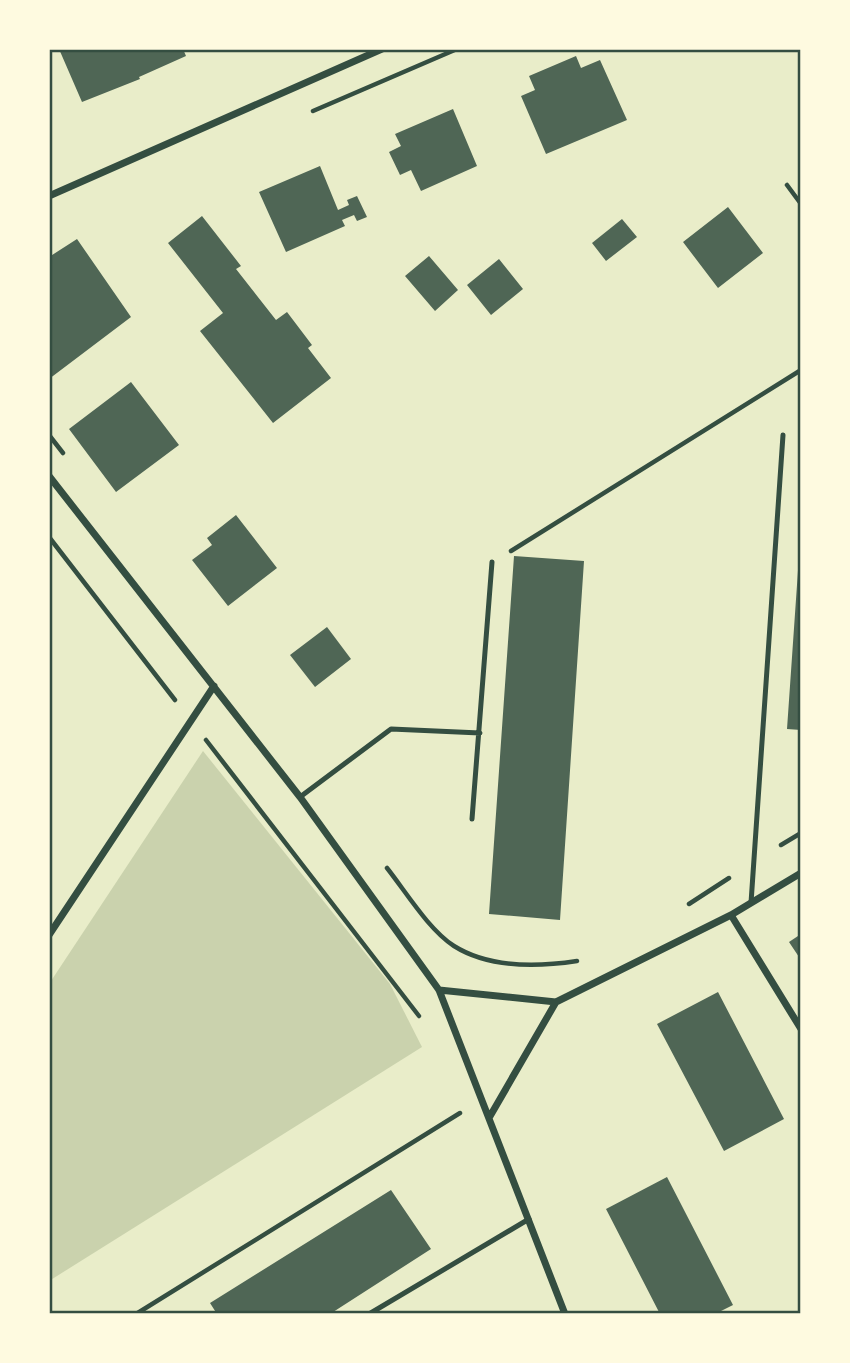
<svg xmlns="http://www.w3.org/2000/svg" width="850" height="1363" font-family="'Sofia Sans Condensed',sans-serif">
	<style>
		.green { fill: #cad2ad }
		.building { fill: #4f6655 }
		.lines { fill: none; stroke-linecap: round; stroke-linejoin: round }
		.path { stroke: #344e41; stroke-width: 4.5 }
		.service { stroke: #344e41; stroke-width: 5 }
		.minor { stroke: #344e41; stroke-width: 7 }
		.neatline { fill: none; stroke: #344e41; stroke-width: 2.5 }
	</style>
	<rect width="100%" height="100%" fill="#e9edc9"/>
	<path class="green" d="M 203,751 L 390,984 L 422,1047 L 49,1281 L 49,984 Z"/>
	<path class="building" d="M 59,49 L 183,49 L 186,56 L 139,77 L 140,79 L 82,102 Z
		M 576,56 L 581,68 L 600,60 L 627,120 L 546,154 L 521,96 L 535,90 L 529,76 Z
		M 453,109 L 477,166 L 421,191 L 411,170 L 400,175 L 389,152 L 401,146 L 395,134 Z
		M 320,166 L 338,210 L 349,205 L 347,200 L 357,196 L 367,217 L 357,221 L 354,215 L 342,220 L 345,226 L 286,252 L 259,192 Z
		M 728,207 L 763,253 L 718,288 L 683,242 Z
		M 202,216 L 241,266 L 236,269 L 276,320 L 287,312 L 312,345 L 308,348 L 331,378 L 273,423 L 200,331 L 223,313 L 168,243 Z
		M 622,219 L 637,237 L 606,261 L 592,243 Z
		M 77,239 L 131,317 L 49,379 L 49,257 Z
		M 429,256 L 458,290 L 435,311 L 405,276 Z
		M 499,259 L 523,289 L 491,315 L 467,285 Z
		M 131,382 L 179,445 L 116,492 L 69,429 Z
		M 236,515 L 277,568 L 228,606 L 192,560 L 212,545 L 207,538 Z
		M 514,556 L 584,561 L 560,920 L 489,914 Z
		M 799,556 L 801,556 L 801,730 L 787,729 Z
		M 327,627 L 351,659 L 315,687 L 290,655 Z
		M 801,934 L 801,960 L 789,942 Z
		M 718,992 L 784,1119 L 724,1151 L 657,1024 Z
		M 667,1177 L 733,1305 L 715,1314 L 660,1314 L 606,1209 Z
		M 391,1190 L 431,1249 L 330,1314 L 217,1314 L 210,1303 Z"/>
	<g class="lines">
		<path class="path" d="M 313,111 L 457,49
			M 787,185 L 801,204
			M 49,435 L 63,453
			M 49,537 L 175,700
			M 511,551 L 801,370
			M 206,740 L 419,1016
			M 781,845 L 801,833
			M 387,868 C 406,892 429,930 454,946 C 489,968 538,967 577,961
			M 689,904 L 729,878
			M 136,1314 L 460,1113"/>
		<path class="service" d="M 300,797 L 391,729 L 480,733
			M 472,819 L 492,562
			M 751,903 L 783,435
			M 369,1314 L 529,1219"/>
		<path class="minor" d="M 49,196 L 382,49
			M 49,476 L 300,797 L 439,990 L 565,1314
			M 731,915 L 801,1029
			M 49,935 L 214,686
			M 439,990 L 556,1002 L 731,915 L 801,873
			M 489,1118 L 556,1002"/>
	</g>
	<rect width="850" height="1363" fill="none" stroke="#fefae0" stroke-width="102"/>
	<rect x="51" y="51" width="748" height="1261" class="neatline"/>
</svg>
